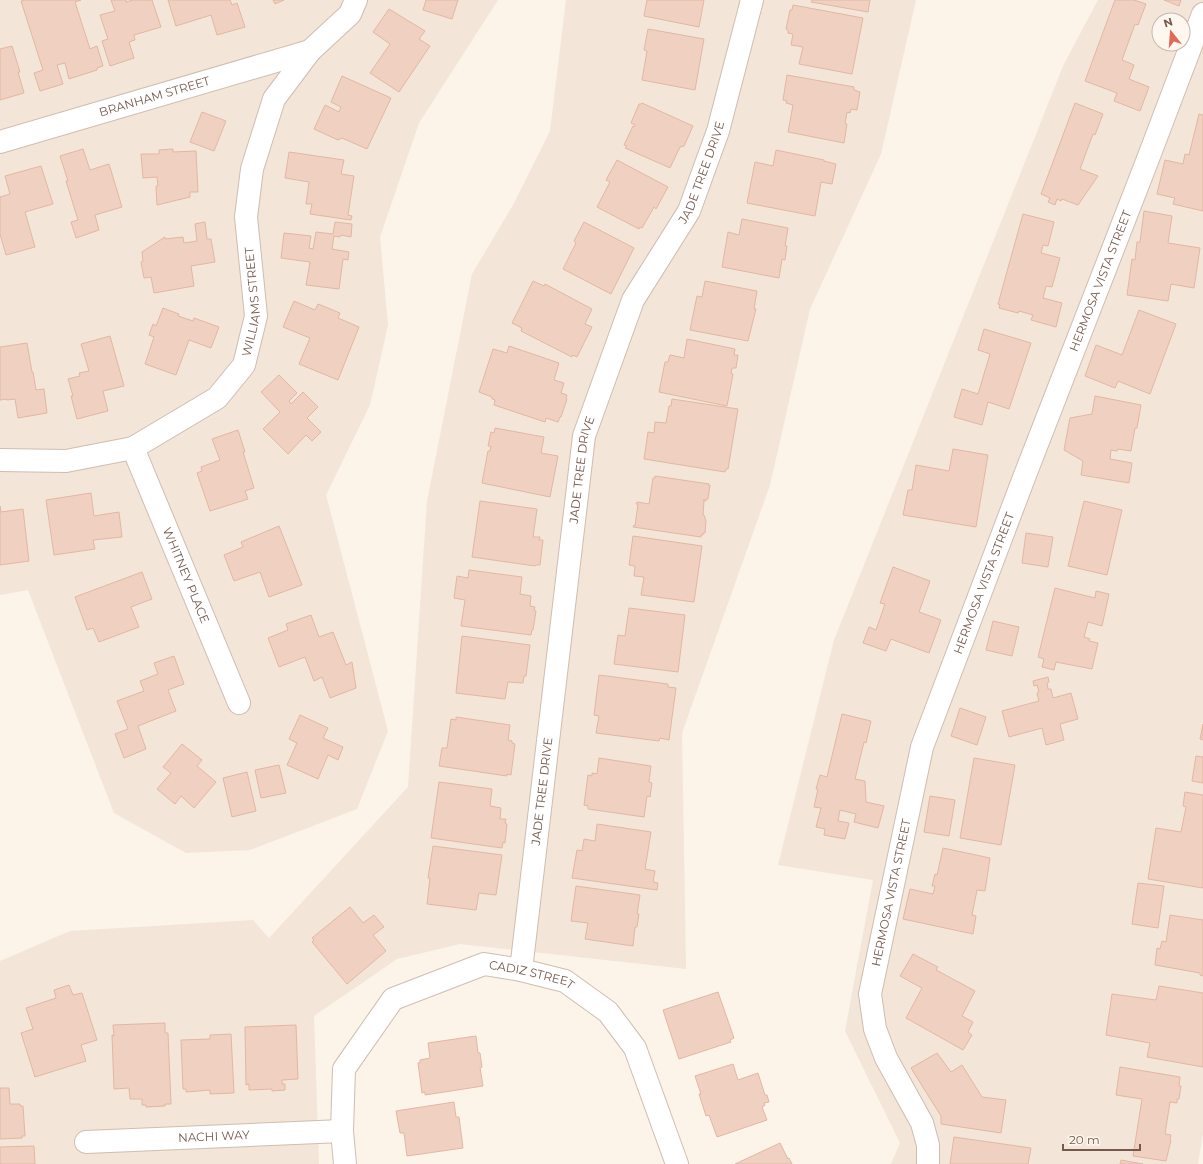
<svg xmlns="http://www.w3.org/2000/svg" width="1203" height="1164" font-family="Montserrat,sans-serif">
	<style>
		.residential { fill: #f3e5d7; fill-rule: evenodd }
		.building { fill: #f0d1c1; stroke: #e2b7a2 }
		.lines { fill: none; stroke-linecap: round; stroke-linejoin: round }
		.minor-casing { stroke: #cfbdb1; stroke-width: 24 }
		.tertiary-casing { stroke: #cfbdb1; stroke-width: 24 }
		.minor { stroke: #fff; stroke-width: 22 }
		.tertiary { stroke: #fff; stroke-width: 22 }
		.labels { text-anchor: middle; stroke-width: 3; stroke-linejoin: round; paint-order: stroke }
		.street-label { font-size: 12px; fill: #75594d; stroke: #fef7ef }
	</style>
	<rect width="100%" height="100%" fill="#fcf3e9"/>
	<path class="residential" d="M 0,0 L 498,0 L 419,123 L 380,237 L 388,325 L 370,405 L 326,495 L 388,731 L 357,809 L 250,850 L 186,853 L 114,813 L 28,590 L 0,595 Z
		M 566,0 L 916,0 L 881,154 L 810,309 L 770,485 L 682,733 L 686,969 L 460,944 L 397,959 L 314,1016 L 319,1164 L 0,1164 L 0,961 L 70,931 L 253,920 L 269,938 L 408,787 L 427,501 L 472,274 L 513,205 L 550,131 Z
		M 1098,0 L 1203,0 L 1203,1133 L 1198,1164 L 891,1164 L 900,1143 L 845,1031 L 873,880 L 778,865 L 834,640 L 1064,64 ZM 1159,20 L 1183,20 L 1183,44 L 1159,44 Z"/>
	<path class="building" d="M 25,0 L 81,0 L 75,2 L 90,49 L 97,46 L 103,66 L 97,68 L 97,70 L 69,79 L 65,63 L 57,65 L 63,84 L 40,91 L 34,73 L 43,70 L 21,1 Z
		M 111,0 L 126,0 L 126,2 L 133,0 L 152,0 L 161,27 L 134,35 L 135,40 L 129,42 L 134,58 L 110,66 L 102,41 L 108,39 L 100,15 L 115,11 Z
		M 168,0 L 230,0 L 232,5 L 237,3 L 245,27 L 217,35 L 211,15 L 176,26 Z
		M 273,0 L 284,0 L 275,4 Z
		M 426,0 L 458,0 L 452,19 L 423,10 Z
		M 647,0 L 704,0 L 699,27 L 644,16 Z
		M 812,0 L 870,0 L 868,12 L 811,2 Z
		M 1115,0 L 1134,0 L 1146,4 L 1138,25 L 1135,24 L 1122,60 L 1134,65 L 1129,79 L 1149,87 L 1140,111 L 1114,101 L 1117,93 L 1085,81 Z
		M 1164,0 L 1181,0 L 1179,6 Z
		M 793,5 L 863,18 L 852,74 L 799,64 L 803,47 L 791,45 L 793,34 L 788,33 L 788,30 L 786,29 L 790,10 L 792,10 Z
		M 389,9 L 425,31 L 419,39 L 430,46 L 399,92 L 370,73 L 390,44 L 373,32 Z
		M 648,29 L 704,39 L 695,90 L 642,80 L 647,51 L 644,50 Z
		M 12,46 L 20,72 L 18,72 L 24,93 L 0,100 L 0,49 Z
		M 787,75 L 854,87 L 854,90 L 860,92 L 857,110 L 851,109 L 850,113 L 847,112 L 845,124 L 847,124 L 844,143 L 788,132 L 793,105 L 786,103 L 787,101 L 783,100 Z
		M 342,76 L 391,98 L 367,149 L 342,138 L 338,140 L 314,129 L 325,105 L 339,112 L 341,107 L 331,102 Z
		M 642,103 L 693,126 L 684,146 L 680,147 L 670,168 L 625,148 L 627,146 L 624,145 L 633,126 L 634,127 L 635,125 L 631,123 L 639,104 L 641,104 Z
		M 1075,103 L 1103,114 L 1095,135 L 1093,134 L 1080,169 L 1098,176 L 1078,205 L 1062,199 L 1061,201 L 1057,199 L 1055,205 L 1048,202 L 1050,198 L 1041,194 Z
		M 202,112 L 226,121 L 214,151 L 190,142 Z
		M 1199,114 L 1203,115 L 1203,211 L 1173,204 L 1175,198 L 1157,194 L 1165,160 L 1183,164 L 1185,154 L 1189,155 Z
		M 83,149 L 90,170 L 109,164 L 122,207 L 95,215 L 99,230 L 76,238 L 71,222 L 78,220 L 66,181 L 68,181 L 60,156 Z
		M 173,149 L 173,152 L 196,151 L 198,192 L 190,192 L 190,197 L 157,205 L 156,186 L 158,186 L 157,177 L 143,178 L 141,154 L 159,154 L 159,150 Z
		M 776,150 L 824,160 L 824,161 L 836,164 L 832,184 L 821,182 L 815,216 L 747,203 L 755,162 L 773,166 Z
		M 289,152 L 344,160 L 341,174 L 354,176 L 348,215 L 352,216 L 351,220 L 310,214 L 312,204 L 306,204 L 309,182 L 285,178 Z
		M 617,160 L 668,187 L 656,209 L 654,207 L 642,228 L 640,227 L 639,229 L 597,207 L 610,182 L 606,180 Z
		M 41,166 L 53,204 L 25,212 L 35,247 L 6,255 L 0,234 L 0,197 L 10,194 L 5,176 Z
		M 1144,211 L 1172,216 L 1168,243 L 1200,248 L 1194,288 L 1171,284 L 1168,301 L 1127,295 L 1132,259 L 1135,260 L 1137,242 L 1140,242 Z
		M 1023,214 L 1054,222 L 1048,246 L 1043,245 L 1041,253 L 1060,258 L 1052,287 L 1046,286 L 1043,298 L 1062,303 L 1056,327 L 1031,320 L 1033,315 L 1019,311 L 1018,313 L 999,308 L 1000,305 L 998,304 Z
		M 742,219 L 788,228 L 785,246 L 787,246 L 785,260 L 782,259 L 779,278 L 722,267 L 728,232 L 739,235 Z
		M 205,222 L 207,239 L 211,239 L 215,262 L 191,266 L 194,286 L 154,293 L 151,277 L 144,278 L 141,262 L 143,261 L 142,252 L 165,237 L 165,239 L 183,237 L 184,243 L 197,241 L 195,224 Z
		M 335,222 L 352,224 L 351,237 L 341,235 L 340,237 L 334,236 L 332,249 L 349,252 L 348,260 L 343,259 L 339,289 L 306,285 L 310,262 L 281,258 L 284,233 L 311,236 L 309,248 L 313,249 L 316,232 L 333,234 Z
		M 584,222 L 634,248 L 611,294 L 563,269 L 576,243 L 574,241 Z
		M 533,281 L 544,286 L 545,284 L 592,309 L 585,324 L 592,327 L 577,357 L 573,355 L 572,357 L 521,331 L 522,328 L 512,323 Z
		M 705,281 L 757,291 L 754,309 L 756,309 L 748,341 L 690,330 L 697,296 L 702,297 Z
		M 294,301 L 315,310 L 318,304 L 340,313 L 338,318 L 359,327 L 338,380 L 299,364 L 310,338 L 283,327 Z
		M 163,308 L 179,314 L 178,316 L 193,321 L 194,318 L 219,327 L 211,348 L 189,340 L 176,375 L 145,364 L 154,337 L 149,335 L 153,324 L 156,326 Z
		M 1139,310 L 1176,324 L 1150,394 L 1118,381 L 1115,388 L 1085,376 L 1096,345 L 1122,355 Z
		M 984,329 L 1031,343 L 1009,409 L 988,402 L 982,425 L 954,417 L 962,389 L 978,394 L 990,354 L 978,350 Z
		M 110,336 L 124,386 L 103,391 L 108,411 L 77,419 L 71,396 L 73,396 L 68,379 L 80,376 L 79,373 L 89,371 L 81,344 Z
		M 687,339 L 735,349 L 734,355 L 738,355 L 736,368 L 732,368 L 731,373 L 733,374 L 727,406 L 659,392 L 665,362 L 668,362 L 670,355 L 684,358 Z
		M 27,343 L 32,372 L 33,372 L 36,390 L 44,389 L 47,413 L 18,418 L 15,399 L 7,400 L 7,399 L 0,400 L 0,347 Z
		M 509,346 L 559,363 L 554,380 L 564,383 L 561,393 L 567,395 L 566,398 L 567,399 L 561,417 L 560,417 L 558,422 L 546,418 L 545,422 L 494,405 L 495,400 L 492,399 L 492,397 L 479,392 L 493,349 L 507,353 Z
		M 279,375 L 297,393 L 289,401 L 291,404 L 303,392 L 318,407 L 307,418 L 321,432 L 312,441 L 306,435 L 288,454 L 263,429 L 280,412 L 261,392 Z
		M 1095,396 L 1141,405 L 1137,428 L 1135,428 L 1131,451 L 1118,449 L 1117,451 L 1111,450 L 1110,459 L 1132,463 L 1129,483 L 1081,475 L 1083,461 L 1064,450 L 1070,418 L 1092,414 Z
		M 672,399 L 738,409 L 728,469 L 726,469 L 725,472 L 644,459 L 648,432 L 654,433 L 655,422 L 666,423 L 669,406 L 671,406 Z
		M 495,428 L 544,437 L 541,453 L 558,456 L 550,497 L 482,483 L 488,451 L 490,451 L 491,446 L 488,446 L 491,432 L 494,433 Z
		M 238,430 L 245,452 L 243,452 L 254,488 L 245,491 L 248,499 L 210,511 L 197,473 L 202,471 L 201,467 L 220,460 L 212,439 Z
		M 953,449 L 988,455 L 976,527 L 903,515 L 908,490 L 912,490 L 916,465 L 949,471 Z
		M 655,476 L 709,484 L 708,485 L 710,485 L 708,499 L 706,499 L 706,501 L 703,500 L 704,501 L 703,514 L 705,517 L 705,519 L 706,520 L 705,533 L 703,533 L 703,535 L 701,535 L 701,537 L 633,527 L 634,525 L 635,526 L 638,504 L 636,504 L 637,502 L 649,504 L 653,478 L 655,478 Z
		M 91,493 L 94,516 L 119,512 L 122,537 L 93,540 L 95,549 L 54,555 L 46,500 Z
		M 480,501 L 537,509 L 533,537 L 540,537 L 539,540 L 543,540 L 540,565 L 536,565 L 535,566 L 472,557 Z
		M 1084,501 L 1122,510 L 1107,575 L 1068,566 Z
		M 0,506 L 1,512 L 23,509 L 29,561 L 0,565 Z
		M 279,526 L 302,585 L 269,597 L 260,572 L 234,581 L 224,555 L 243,547 L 241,542 Z
		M 1026,533 L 1053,537 L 1048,567 L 1022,563 Z
		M 633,536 L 702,546 L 694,602 L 641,595 L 644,577 L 634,576 L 635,566 L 629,565 Z
		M 893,567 L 930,581 L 919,612 L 941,620 L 929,653 L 891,639 L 886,651 L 863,643 L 869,627 L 876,630 L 885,604 L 880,603 Z
		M 469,570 L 522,577 L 520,594 L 531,596 L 530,606 L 535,607 L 534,610 L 536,611 L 533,630 L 532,630 L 531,635 L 461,626 L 465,600 L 454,598 L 457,576 L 468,578 Z
		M 142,572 L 152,599 L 131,607 L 139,627 L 99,642 L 93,628 L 87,630 L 75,597 Z
		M 1055,588 L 1095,598 L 1096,591 L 1109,594 L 1102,626 L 1088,622 L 1084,637 L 1090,639 L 1089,641 L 1098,643 L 1092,669 L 1056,662 L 1054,670 L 1042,667 L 1044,659 L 1038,657 Z
		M 629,608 L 685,615 L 678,672 L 614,664 L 618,635 L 625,636 Z
		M 311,615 L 319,637 L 333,632 L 346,665 L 352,662 L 356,688 L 330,698 L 322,677 L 314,681 L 305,657 L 279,667 L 268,638 L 288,630 L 286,624 Z
		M 993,621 L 1019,627 L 1012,656 L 986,650 Z
		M 462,636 L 530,645 L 526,676 L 524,676 L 523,683 L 508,682 L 505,699 L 456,693 Z
		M 174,656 L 184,684 L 168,690 L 176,711 L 138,726 L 146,749 L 124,758 L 115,734 L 128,729 L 117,701 L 144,691 L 140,681 L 158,674 L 154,663 Z
		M 599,675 L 668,684 L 668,687 L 676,688 L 669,740 L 660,738 L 659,741 L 596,733 L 599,716 L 594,715 Z
		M 1048,677 L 1049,682 L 1047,683 L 1048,689 L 1051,689 L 1053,698 L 1071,693 L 1078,719 L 1060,724 L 1064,740 L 1046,745 L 1042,728 L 1009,737 L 1002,711 L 1039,701 L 1037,693 L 1039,692 L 1037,685 L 1034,686 L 1033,681 Z
		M 960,708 L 986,717 L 977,745 L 951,736 Z
		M 842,714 L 871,721 L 866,743 L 864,742 L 855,779 L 865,781 L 866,802 L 884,806 L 878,828 L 854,822 L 856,814 L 840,810 L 838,821 L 849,823 L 845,839 L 824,835 L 825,829 L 816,827 L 821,808 L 814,807 L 818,789 L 816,789 L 820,775 L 827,777 Z
		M 300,715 L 328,728 L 323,738 L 343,747 L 338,760 L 328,755 L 318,779 L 287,765 L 297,743 L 289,739 Z
		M 456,717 L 510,725 L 508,740 L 512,741 L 512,743 L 515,744 L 511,775 L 507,774 L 507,776 L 439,766 L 442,748 L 447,748 L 451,719 L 456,720 Z
		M 1203,724 L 1203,740 L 1200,739 Z
		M 182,744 L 202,760 L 197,766 L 216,782 L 194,808 L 181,796 L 175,804 L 157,789 L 171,773 L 163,767 Z
		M 1196,756 L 1203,757 L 1203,783 L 1192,781 Z
		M 599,758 L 651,766 L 649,782 L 652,783 L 650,797 L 647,796 L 644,817 L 588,809 L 588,806 L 584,805 L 588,775 L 592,776 L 592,773 L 597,774 Z
		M 974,758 L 1015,765 L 1001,845 L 960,838 Z
		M 279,765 L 286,793 L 261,798 L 255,770 Z
		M 247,772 L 256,811 L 232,817 L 223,778 Z
		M 439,782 L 492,789 L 490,806 L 501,808 L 500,819 L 506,819 L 505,823 L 507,824 L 505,843 L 503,842 L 502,848 L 431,838 Z
		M 1185,792 L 1203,795 L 1203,888 L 1148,879 L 1156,828 L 1181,832 L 1186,807 L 1183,806 Z
		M 930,796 L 955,800 L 949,836 L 924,832 Z
		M 597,824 L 651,832 L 645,869 L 655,871 L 653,882 L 658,883 L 657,890 L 572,878 L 577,850 L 582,851 L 584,839 L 595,841 Z
		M 433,846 L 502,855 L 496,895 L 479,893 L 476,910 L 427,904 L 430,878 L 428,878 Z
		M 943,848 L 990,858 L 985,891 L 977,890 L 972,915 L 976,916 L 973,934 L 903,919 L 910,889 L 933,894 L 935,886 L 932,886 L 935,874 L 937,875 Z
		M 1138,883 L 1164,886 L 1158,928 L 1132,924 Z
		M 576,886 L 640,895 L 637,914 L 639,914 L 637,927 L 635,927 L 633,946 L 585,939 L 588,923 L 571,921 Z
		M 350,907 L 363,923 L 374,915 L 384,927 L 373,935 L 386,951 L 347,984 L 312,942 L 314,940 L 312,938 Z
		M 1170,915 L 1203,920 L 1203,976 L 1200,975 L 1200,973 L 1155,965 L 1157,948 L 1160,949 L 1162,941 L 1166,942 Z
		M 913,954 L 938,967 L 936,970 L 975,991 L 962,1016 L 973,1022 L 968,1032 L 972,1035 L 963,1050 L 906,1018 L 922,988 L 900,976 Z
		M 69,985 L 73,995 L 82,993 L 97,1040 L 81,1045 L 86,1061 L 35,1077 L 21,1033 L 33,1029 L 26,1008 L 56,998 L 54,990 Z
		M 1159,986 L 1203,993 L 1203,1067 L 1147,1057 L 1150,1043 L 1106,1035 L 1112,994 L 1156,1000 Z
		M 718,992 L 734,1038 L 730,1040 L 731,1042 L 679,1059 L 663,1010 Z
		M 165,1023 L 165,1033 L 168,1033 L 171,1104 L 165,1104 L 165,1106 L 146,1107 L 146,1105 L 142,1105 L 142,1099 L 130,1099 L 129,1088 L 114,1089 L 112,1035 L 114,1036 L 113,1025 Z
		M 296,1025 L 298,1079 L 282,1080 L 282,1084 L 285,1084 L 285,1090 L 272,1091 L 272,1089 L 249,1090 L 249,1084 L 246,1085 L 245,1027 Z
		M 231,1034 L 234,1093 L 210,1094 L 210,1090 L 186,1092 L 186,1089 L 183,1089 L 181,1040 L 210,1039 L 210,1035 Z
		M 476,1036 L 478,1053 L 480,1053 L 482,1067 L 480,1068 L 483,1086 L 425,1095 L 425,1092 L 422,1093 L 418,1063 L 420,1063 L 420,1060 L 430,1058 L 428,1043 Z
		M 937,1053 L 951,1072 L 962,1065 L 982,1097 L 1006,1100 L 1001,1133 L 941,1124 L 941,1116 L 911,1068 Z
		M 733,1064 L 738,1080 L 758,1073 L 765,1095 L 767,1095 L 769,1102 L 764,1103 L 765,1105 L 762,1107 L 767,1120 L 717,1137 L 709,1115 L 706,1116 L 699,1094 L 701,1094 L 695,1076 Z
		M 1120,1067 L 1180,1077 L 1179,1086 L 1181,1086 L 1179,1099 L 1177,1099 L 1177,1103 L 1170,1102 L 1165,1134 L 1171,1135 L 1170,1140 L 1171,1140 L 1166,1161 L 1133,1156 L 1142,1099 L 1116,1095 Z
		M 0,1088 L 9,1088 L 10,1104 L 20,1104 L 20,1106 L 23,1106 L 25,1136 L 22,1136 L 22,1138 L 0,1139 Z
		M 454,1102 L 456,1117 L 459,1117 L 463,1148 L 407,1156 L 404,1133 L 400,1133 L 396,1111 Z
		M 954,1137 L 1031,1148 L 1028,1164 L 950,1164 Z
		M 780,1143 L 788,1159 L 789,1158 L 792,1164 L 735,1164 Z
		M 34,1146 L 35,1164 L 0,1164 L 0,1147 Z
		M 1121,1160 L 1143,1164 L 1120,1164 Z"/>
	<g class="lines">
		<defs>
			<g id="minor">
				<path id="s1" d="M 0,142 L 310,51"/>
				<path id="s2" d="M 133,448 L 239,703"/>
				<path id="s3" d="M 0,460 L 66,461 L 133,448 L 217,398 L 244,365 L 256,316 L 246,217 L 252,169 L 274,99 L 310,51 L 350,14 L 356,0"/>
				<path id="s4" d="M 521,970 L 584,436 L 633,300 L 689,211 L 718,131 L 752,0"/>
				<path id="s5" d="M 86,1142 L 342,1131"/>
				<path id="s6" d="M 928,1164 L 928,1145 L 922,1123 L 886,1058 L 875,1029 L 870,994 L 922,747 L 1025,475 L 1146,164 L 1203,14"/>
			</g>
			<g id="tertiary">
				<path id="s7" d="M 345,1164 L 342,1131 L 344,1069 L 393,999 L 484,964 L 521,970 L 565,981 L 608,1012 L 635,1048 L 677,1164"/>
			</g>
		</defs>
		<use href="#minor" class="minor-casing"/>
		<use href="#tertiary" class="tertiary-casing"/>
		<use href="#minor" class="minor"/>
		<use href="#tertiary" class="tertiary"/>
	</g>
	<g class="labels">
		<g class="street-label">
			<text dy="4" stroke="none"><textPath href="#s1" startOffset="161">BRANHAM STREET</textPath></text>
			<text dy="4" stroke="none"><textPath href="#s4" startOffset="828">JADE TREE DRIVE</textPath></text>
			<text dy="4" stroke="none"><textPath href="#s6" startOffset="934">HERMOSA VISTA STREET</textPath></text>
			<text dy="4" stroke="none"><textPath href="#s3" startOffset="339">WILLIAMS STREET</textPath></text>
			<text dy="4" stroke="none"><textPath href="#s4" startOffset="504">JADE TREE DRIVE</textPath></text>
			<text dy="4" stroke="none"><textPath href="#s2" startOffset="138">WHITNEY PLACE</textPath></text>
			<text dy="4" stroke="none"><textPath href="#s6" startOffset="610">HERMOSA VISTA STREET</textPath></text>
			<text dy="4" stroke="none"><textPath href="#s4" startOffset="180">JADE TREE DRIVE</textPath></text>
			<text dy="4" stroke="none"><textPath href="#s6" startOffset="286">HERMOSA VISTA STREET</textPath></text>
			<text dy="4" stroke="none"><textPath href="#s7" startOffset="327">CADIZ STREET</textPath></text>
			<text dy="4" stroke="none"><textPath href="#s5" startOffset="128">NACHI WAY</textPath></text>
		</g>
	</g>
	<g transform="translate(1171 32) rotate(343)"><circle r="19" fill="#fef7ef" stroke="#c7b8ae"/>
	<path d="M0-3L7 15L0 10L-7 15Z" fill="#df6b54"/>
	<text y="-6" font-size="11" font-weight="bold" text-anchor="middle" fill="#75594d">N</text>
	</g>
	<path d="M1063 1144v6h77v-6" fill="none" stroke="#75594d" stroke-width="2"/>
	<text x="1069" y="1144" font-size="12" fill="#75594d" stroke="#fef7ef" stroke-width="3" paint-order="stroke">20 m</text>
</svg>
